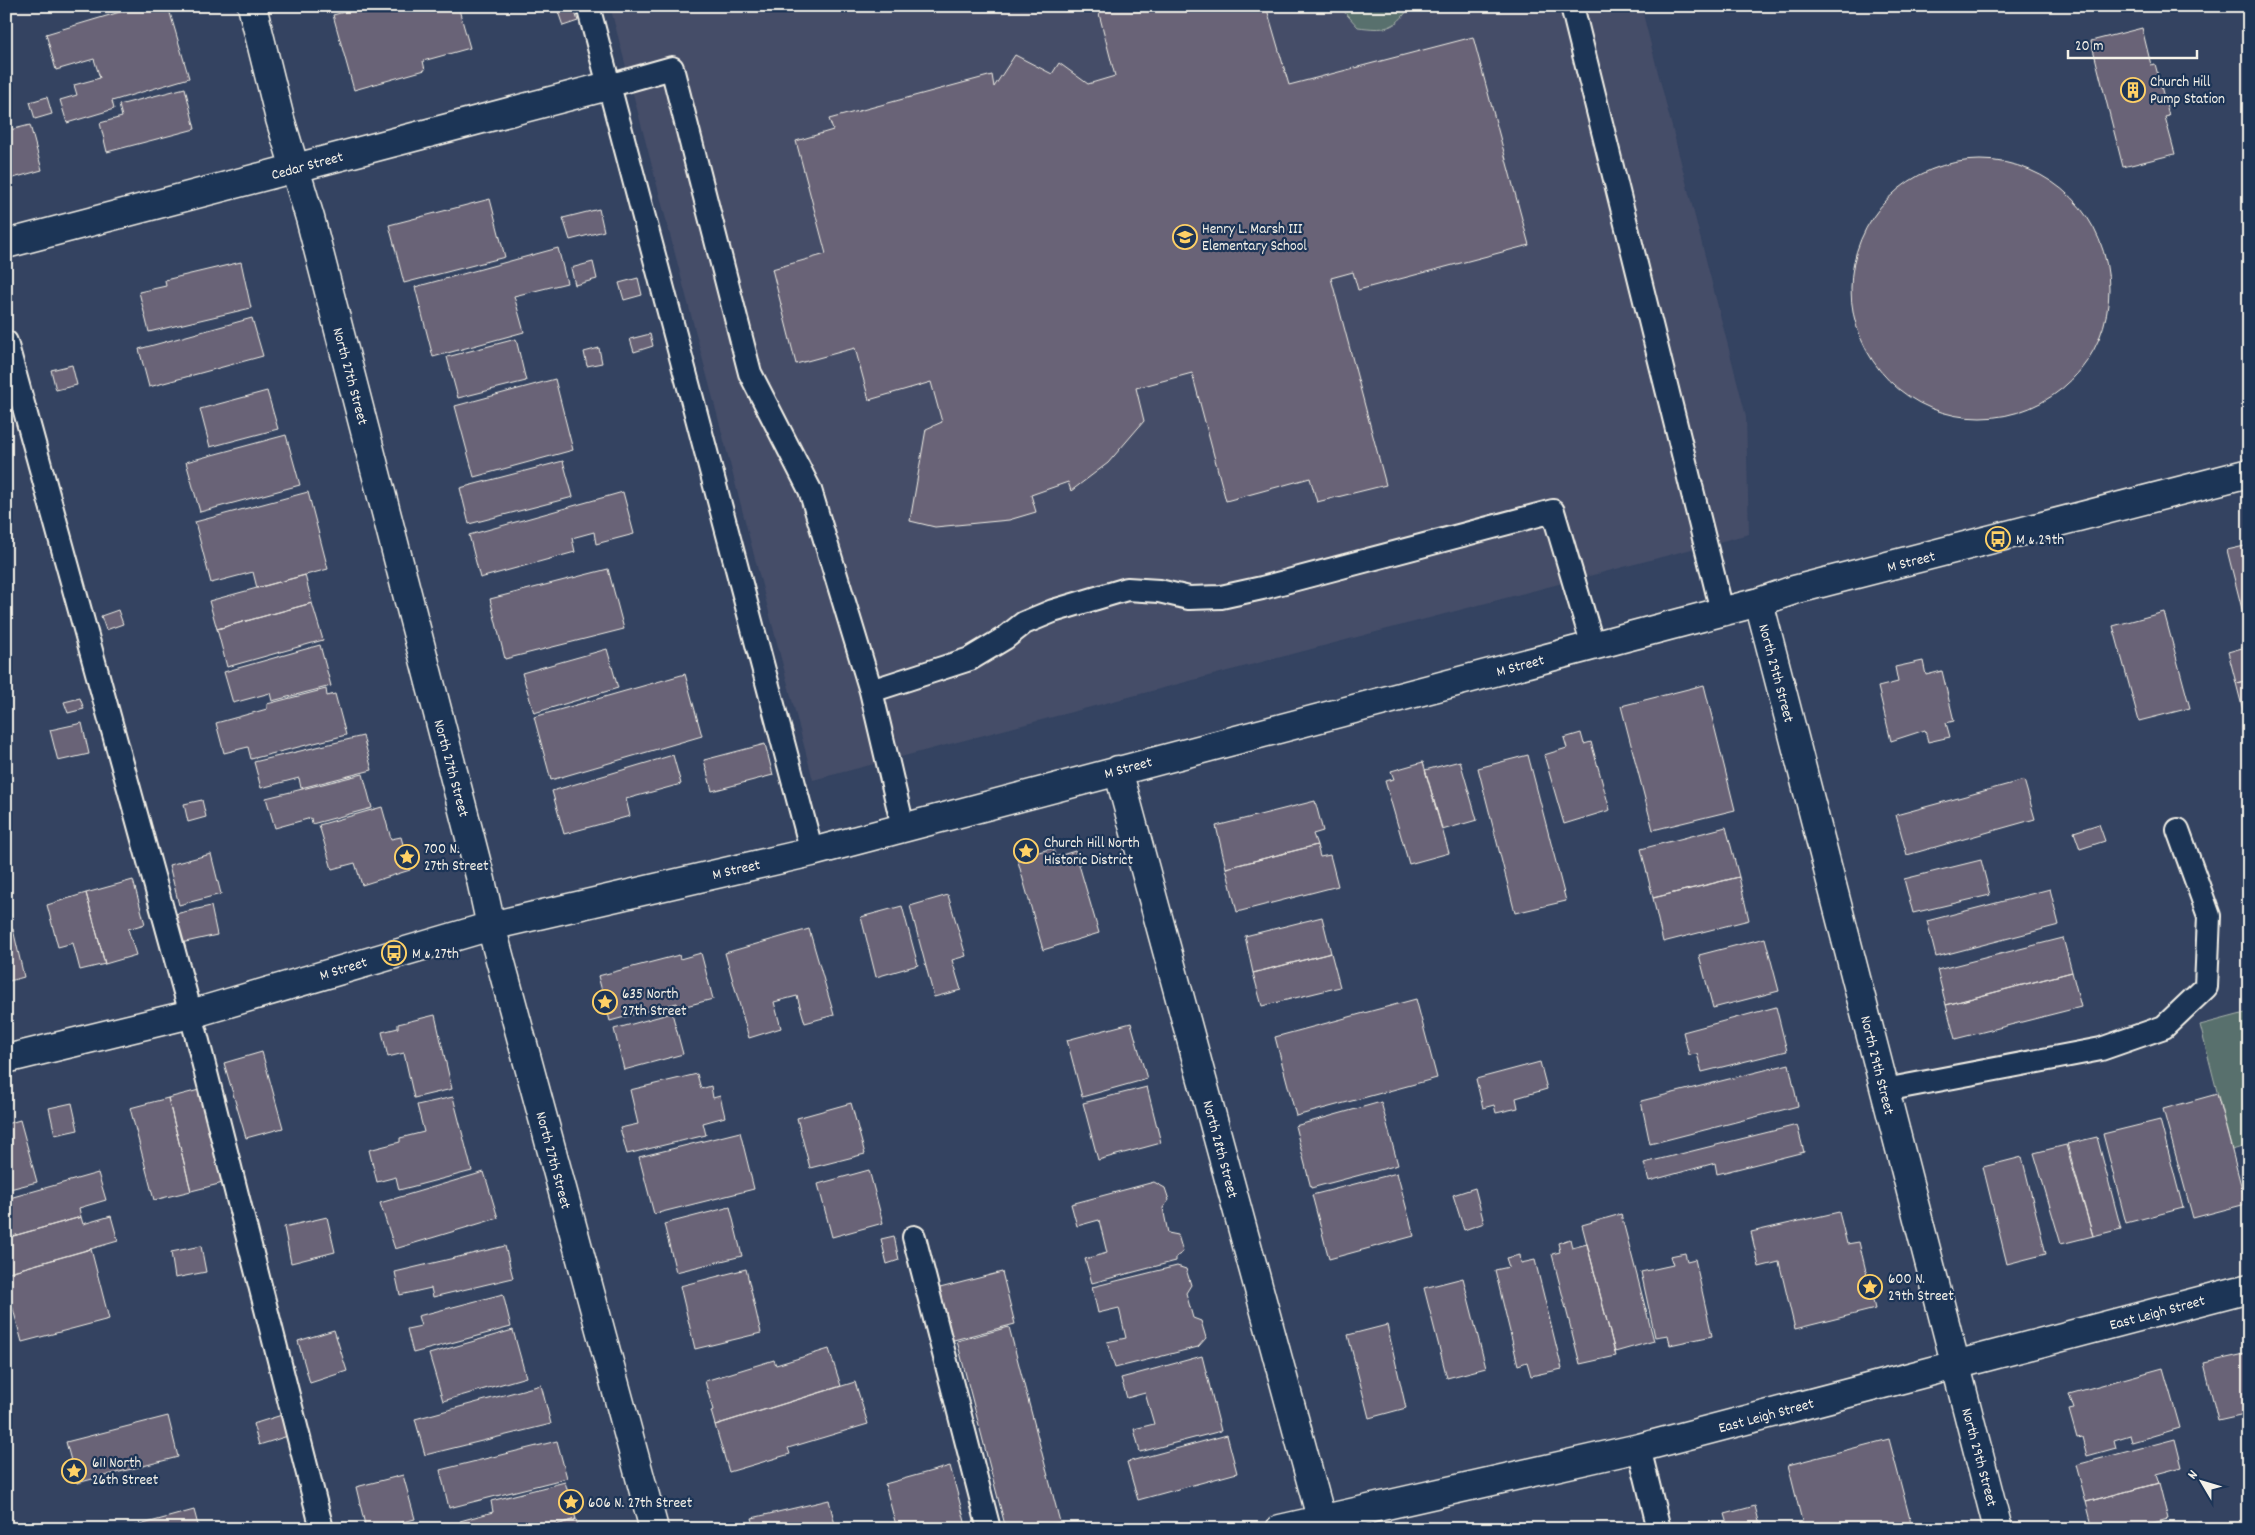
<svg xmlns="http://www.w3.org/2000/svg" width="2255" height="1535" font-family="Dekko,sans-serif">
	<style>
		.built { fill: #444d68 }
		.green { fill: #59706d; stroke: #a6b0aa }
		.building { fill: #696477; stroke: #f4f1e8 }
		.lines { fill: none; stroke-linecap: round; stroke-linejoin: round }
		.lane-casing { stroke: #f4f1e8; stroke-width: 26 }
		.street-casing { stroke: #f4f1e8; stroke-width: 31 }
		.secondary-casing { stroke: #f4f1e8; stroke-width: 31 }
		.lane { stroke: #1d3557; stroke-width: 22 }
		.street { stroke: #1d3557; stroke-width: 28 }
		.secondary { stroke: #1d3557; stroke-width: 28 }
		.labels { text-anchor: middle; stroke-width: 4.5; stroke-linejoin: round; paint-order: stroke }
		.poi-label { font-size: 15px; fill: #f4f1e8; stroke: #1d3557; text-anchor: start }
		.street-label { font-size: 15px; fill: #f4f1e8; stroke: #1d3557 }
	</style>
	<rect width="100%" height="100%" fill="#344361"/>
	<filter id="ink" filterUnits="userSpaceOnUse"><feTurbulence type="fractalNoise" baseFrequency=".02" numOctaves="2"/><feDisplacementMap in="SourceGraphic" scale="10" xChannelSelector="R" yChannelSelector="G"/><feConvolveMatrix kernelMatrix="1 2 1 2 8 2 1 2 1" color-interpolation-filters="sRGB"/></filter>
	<g filter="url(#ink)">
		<path class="built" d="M 610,6 L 1641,6 L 1746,416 L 1749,534 L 813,780 Z"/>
		<path class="green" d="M 1339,6 L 1410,6 C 1395,31 1384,30 1358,27 Z
			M 2249,1012 L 2249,1145 L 2232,1150 L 2200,1025 Z"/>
		<path class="building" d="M 140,6 L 168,6 L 189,78 L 112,101 L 114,109 L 67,123 L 60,100 L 77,95 L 74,85 L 100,78 L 94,59 L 56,70 L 46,34 Z
			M 366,6 L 406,6 L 407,9 L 416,6 L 458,6 L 470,48 L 423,61 L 425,70 L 354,90 L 333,15 Z
			M 556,6 L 573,6 L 578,21 L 563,26 Z
			M 1097,6 L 1266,6 L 1289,85 L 1473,37 L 1529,245 L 1358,290 L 1353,272 L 1331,278 L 1386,485 L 1317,502 L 1310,478 L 1226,501 L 1192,373 L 1136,388 L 1144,421 L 1108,463 L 1071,491 L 1068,482 L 1031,495 L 1036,512 L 1009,520 L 935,527 L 910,521 L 926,429 L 942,422 L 931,382 L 869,400 L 855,348 L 796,364 L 772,269 L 826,254 L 796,141 L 833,130 L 829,119 L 992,75 L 994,87 L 1015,55 L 1052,74 L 1059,63 L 1088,84 L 1115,76 Z
			M 2142,28 L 2151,65 L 2155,64 L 2169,116 L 2165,117 L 2175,154 L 2123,167 L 2091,41 Z
			M 185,88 L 195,129 L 107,152 L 100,123 L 122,117 L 119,105 Z
			M 47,97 L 52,114 L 35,119 L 30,102 Z
			M 30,125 L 42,170 L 6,180 L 6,131 Z
			M1851 289a129 129 0 1 1 258 0a129 129 0 1 1-258 0Z
			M 490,199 L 505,257 L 404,283 L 389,225 Z
			M 599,209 L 604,231 L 570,240 L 563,218 Z
			M 558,248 L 567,283 L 514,296 L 524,332 L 433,357 L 415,287 Z
			M 241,262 L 251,308 L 149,332 L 139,292 L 166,286 L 165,280 Z
			M 593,262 L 597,279 L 575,285 L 571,268 Z
			M 638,278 L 642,295 L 624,300 L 619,283 Z
			M 252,318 L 263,356 L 149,387 L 139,349 Z
			M 650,334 L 653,346 L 634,352 L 630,339 Z
			M 516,339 L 526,381 L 458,398 L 447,357 Z
			M 599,348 L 602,363 L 587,366 L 584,352 Z
			M 72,365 L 77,385 L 56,390 L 51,370 Z
			M 555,379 L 573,450 L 474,477 L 455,406 Z
			M 267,391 L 278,429 L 210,447 L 200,409 Z
			M 286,435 L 300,485 L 200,512 L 186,462 Z
			M 563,461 L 573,497 L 469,524 L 460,488 Z
			M 308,492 L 328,569 L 257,588 L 253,572 L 211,583 L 195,522 Z
			M 623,492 L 634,534 L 596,544 L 594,532 L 572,538 L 575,552 L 480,578 L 469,535 Z
			M 2249,545 L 2249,611 L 2243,613 L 2227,550 Z
			M 608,569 L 624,629 L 505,659 L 490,599 Z
			M 305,575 L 312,603 L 217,629 L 209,601 Z
			M 312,603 L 323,640 L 227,667 L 217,629 Z
			M 118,610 L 123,624 L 106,630 L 101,616 Z
			M 2164,612 L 2190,708 L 2139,721 L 2113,626 Z
			M 320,645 L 331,686 L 272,701 L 270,693 L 233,703 L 224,672 Z
			M 2249,646 L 2249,680 L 2236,683 L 2228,652 Z
			M 607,649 L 618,688 L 534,713 L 522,673 Z
			M 1923,661 L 1926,675 L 1942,671 L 1954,721 L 1946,723 L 1950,737 L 1928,742 L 1925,730 L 1891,741 L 1878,687 L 1898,682 L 1895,667 Z
			M 685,674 L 702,736 L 551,780 L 534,717 Z
			M 2249,680 L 2249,713 L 2244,714 L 2236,683 Z
			M 1704,685 L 1735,810 L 1653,830 L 1621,706 Z
			M 326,689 L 327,696 L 335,694 L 346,735 L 251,759 L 248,747 L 224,753 L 216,723 L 267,709 L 267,704 Z
			M 80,698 L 84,709 L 68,713 L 64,702 Z
			M 82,723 L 89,754 L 58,761 L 50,730 Z
			M 1581,733 L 1584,744 L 1591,742 L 1610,810 L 1564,824 L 1544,755 L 1567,748 L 1564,738 Z
			M 363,736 L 372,770 L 301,788 L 299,778 L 261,788 L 254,762 Z
			M 765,744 L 773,775 L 712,791 L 704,760 Z
			M 673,755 L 681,784 L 626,799 L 630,816 L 564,834 L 552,791 Z
			M 1528,755 L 1566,901 L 1515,913 L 1478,768 Z
			M 1460,761 L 1477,820 L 1442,830 L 1425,770 Z
			M 1423,762 L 1449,853 L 1409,864 L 1385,781 L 1394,779 L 1391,771 Z
			M 363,774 L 372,808 L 312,824 L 311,818 L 275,828 L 266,798 Z
			M 2024,780 L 2035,819 L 1907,855 L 1896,815 Z
			M 202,800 L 206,817 L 188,822 L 184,804 Z
			M 1315,801 L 1323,831 L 1313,834 L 1317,845 L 1226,868 L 1216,826 Z
			M 382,807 L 391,839 L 401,837 L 410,870 L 362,885 L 355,863 L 332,869 L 319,825 Z
			M 2099,824 L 2105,841 L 2080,849 L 2074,832 Z
			M 1726,827 L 1739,877 L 1653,898 L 1641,849 Z
			M 1317,845 L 1320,857 L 1330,855 L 1338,886 L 1237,912 L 1226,868 Z
			M 1053,848 L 1055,857 L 1075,851 L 1099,933 L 1043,950 L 1017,858 Z
			M 211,854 L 221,894 L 179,905 L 169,865 Z
			M 1981,860 L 1990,895 L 1913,913 L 1904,879 Z
			M 1739,877 L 1749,920 L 1663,942 L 1653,898 Z
			M 133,880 L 145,924 L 128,929 L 136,955 L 105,964 L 86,893 Z
			M 2050,889 L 2059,925 L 1936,957 L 1927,921 Z
			M 86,893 L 105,964 L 80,970 L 73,943 L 58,947 L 47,905 Z
			M 948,895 L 966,956 L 952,960 L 961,990 L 934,997 L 910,906 Z
			M 6,899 L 11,916 L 6,917 Z
			M 211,906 L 217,935 L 181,943 L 175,914 Z
			M 902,906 L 918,965 L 876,977 L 861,917 Z
			M 1322,917 L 1331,953 L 1253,973 L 1245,936 Z
			M 13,929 L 24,977 L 6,982 L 6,931 Z
			M 809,929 L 834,1015 L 805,1023 L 797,996 L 774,1002 L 781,1028 L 749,1038 L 725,953 Z
			M 1765,938 L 1779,991 L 1713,1008 L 1699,955 Z
			M 2063,938 L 2072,972 L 1946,1005 L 1937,970 Z
			M 701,953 L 713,999 L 678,1008 L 677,1003 L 610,1021 L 598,976 L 679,955 L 680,959 Z
			M 1331,953 L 1340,987 L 1262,1006 L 1253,973 Z
			M 2072,972 L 2081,1007 L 1955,1039 L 1946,1005 Z
			M 1416,999 L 1437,1078 L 1296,1116 L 1275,1037 Z
			M 1776,1007 L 1787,1051 L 1702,1072 L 1697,1054 L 1689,1055 L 1683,1032 Z
			M 672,1013 L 683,1054 L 624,1070 L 614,1029 Z
			M 435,1015 L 452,1089 L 414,1098 L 404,1053 L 388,1057 L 382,1032 L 398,1028 L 398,1024 Z
			M 1131,1023 L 1147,1079 L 1082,1097 L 1067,1040 Z
			M 262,1052 L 283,1128 L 246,1138 L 224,1063 Z
			M 1540,1062 L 1547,1089 L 1516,1098 L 1518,1108 L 1496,1113 L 1494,1105 L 1483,1108 L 1476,1079 Z
			M 1789,1064 L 1798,1106 L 1650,1144 L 1641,1101 Z
			M 697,1074 L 701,1089 L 711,1086 L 713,1098 L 720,1096 L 725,1117 L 703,1123 L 706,1135 L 627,1154 L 620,1128 L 638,1124 L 630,1090 Z
			M 1147,1087 L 1161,1143 L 1098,1160 L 1083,1103 Z
			M 203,1089 L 227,1182 L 191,1191 L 168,1098 Z
			M 2217,1094 L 2246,1204 L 2193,1218 L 2163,1109 Z
			M 453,1097 L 472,1171 L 399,1190 L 396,1177 L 377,1182 L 369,1150 L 400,1142 L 400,1138 L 424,1132 L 417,1105 Z
			M 168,1098 L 191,1191 L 154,1200 L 130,1108 Z
			M 1381,1102 L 1398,1165 L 1311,1188 L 1295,1126 Z
			M 72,1103 L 78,1130 L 55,1135 L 49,1108 Z
			M 851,1103 L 865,1154 L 810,1168 L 797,1118 Z
			M 20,1120 L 37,1182 L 6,1190 L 6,1124 Z
			M 2160,1120 L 2183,1208 L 2126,1223 L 2103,1134 Z
			M 1797,1125 L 1804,1152 L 1717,1174 L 1715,1163 L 1649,1181 L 1644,1163 Z
			M 740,1132 L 754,1189 L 654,1214 L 639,1157 Z
			M 2097,1137 L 2121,1229 L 2093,1236 L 2067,1144 Z
			M 2066,1145 L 2093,1236 L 2061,1244 L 2034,1153 Z
			M 2022,1157 L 2046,1254 L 2007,1264 L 1983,1167 Z
			M 869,1170 L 883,1223 L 832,1237 L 818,1184 Z
			M 484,1172 L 498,1218 L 395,1249 L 380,1203 Z
			M 98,1173 L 106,1200 L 79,1208 L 81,1217 L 6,1238 L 6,1199 Z
			M 1397,1173 L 1414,1236 L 1329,1259 L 1312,1195 Z
			M 1154,1182 L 1165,1188 L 1169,1200 L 1163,1208 L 1168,1233 L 1178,1235 L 1183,1252 L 1176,1257 L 1176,1261 L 1092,1283 L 1085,1259 L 1107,1253 L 1099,1220 L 1077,1226 L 1071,1204 Z
			M 1475,1188 L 1484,1223 L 1464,1230 L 1453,1195 Z
			M 730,1207 L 742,1256 L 676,1272 L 664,1224 Z
			M 1839,1212 L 1847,1244 L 1859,1242 L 1875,1309 L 1795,1329 L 1779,1262 L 1759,1267 L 1751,1232 Z
			M 1621,1214 L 1654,1341 L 1615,1352 L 1582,1225 Z
			M 111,1216 L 118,1241 L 6,1273 L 6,1238 L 81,1217 L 83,1224 Z
			M 327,1217 L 335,1252 L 291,1263 L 284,1227 Z
			M 894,1236 L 899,1260 L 887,1264 L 881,1239 Z
			M 1570,1239 L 1572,1248 L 1587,1244 L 1616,1356 L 1580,1364 L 1552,1254 L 1560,1252 L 1558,1243 Z
			M 201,1246 L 206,1272 L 175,1278 L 171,1252 Z
			M 505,1246 L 513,1278 L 433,1297 L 431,1288 L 400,1295 L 395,1272 Z
			M 91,1249 L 109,1319 L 22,1342 L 6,1283 L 6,1273 Z
			M 1685,1253 L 1687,1261 L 1695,1259 L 1712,1336 L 1670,1345 L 1668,1335 L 1655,1337 L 1641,1272 L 1673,1265 L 1670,1256 Z
			M 1520,1255 L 1521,1263 L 1535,1260 L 1562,1369 L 1531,1376 L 1527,1362 L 1518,1365 L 1495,1270 L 1509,1267 L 1506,1258 Z
			M 1177,1266 L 1186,1269 L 1191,1285 L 1186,1293 L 1193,1318 L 1201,1321 L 1206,1338 L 1198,1347 L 1115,1368 L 1107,1342 L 1126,1338 L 1119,1308 L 1098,1313 L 1092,1287 Z
			M 746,1269 L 761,1333 L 695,1349 L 680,1286 Z
			M 1002,1272 L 1015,1324 L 950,1341 L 936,1289 Z
			M 1463,1278 L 1486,1368 L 1447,1378 L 1424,1288 Z
			M 503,1294 L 511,1327 L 413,1353 L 407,1329 L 421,1326 L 418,1316 Z
			M 1387,1325 L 1406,1408 L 1369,1418 L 1348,1335 Z
			M 1009,1327 L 1060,1522 L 1033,1529 L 1006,1529 L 957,1341 Z
			M 334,1330 L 347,1371 L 310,1383 L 298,1341 Z
			M 513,1330 L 526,1377 L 443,1401 L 429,1354 Z
			M 829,1349 L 841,1386 L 715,1425 L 711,1411 L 713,1410 L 705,1381 L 774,1360 L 776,1365 Z
			M 2249,1353 L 2249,1414 L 2218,1421 L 2204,1363 Z
			M 1202,1356 L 1221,1431 L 1140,1452 L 1134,1429 L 1154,1424 L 1145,1393 L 1127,1398 L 1121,1378 Z
			M 2163,1368 L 2180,1428 L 2132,1442 L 2130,1435 L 2114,1440 L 2116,1448 L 2087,1456 L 2082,1437 L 2077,1438 L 2069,1410 L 2074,1409 L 2069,1394 Z
			M 855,1382 L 868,1424 L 788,1448 L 790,1454 L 729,1472 L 715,1425 Z
			M 541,1385 L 551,1424 L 425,1455 L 415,1419 Z
			M 285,1414 L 291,1435 L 259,1445 L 253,1424 Z
			M 168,1416 L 178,1457 L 77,1483 L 66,1442 Z
			M 1227,1435 L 1237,1473 L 1138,1500 L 1127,1462 Z
			M 1889,1439 L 1912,1527 L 1904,1529 L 1804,1529 L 1788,1465 Z
			M 2175,1439 L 2182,1467 L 2156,1474 L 2159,1483 L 2086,1502 L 2076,1465 Z
			M 557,1441 L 567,1478 L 449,1508 L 440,1470 Z
			M 950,1466 L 967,1529 L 897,1529 L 885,1484 Z
			M 403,1475 L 415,1519 L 376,1529 L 366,1529 L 356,1487 Z
			M 565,1482 L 576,1519 L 542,1529 L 462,1529 L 460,1521 L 493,1512 L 491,1501 Z
			M 2159,1483 L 2168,1519 L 2131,1529 L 2093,1529 L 2086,1502 Z
			M 829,1500 L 836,1529 L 751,1529 L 754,1525 L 752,1518 Z
			M 1755,1506 L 1761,1529 L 1707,1529 L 1728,1524 L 1725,1514 Z
			M 194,1510 L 199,1529 L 125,1529 Z
			M 576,1519 L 578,1529 L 542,1529 Z
			M 2201,1522 L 2203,1529 L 2178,1529 Z"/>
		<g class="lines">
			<defs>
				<path id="lane" d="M 588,6 L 812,852
					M 1572,6 L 1722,611
					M 608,86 L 672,68 L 750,373 L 810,490 L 871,691 L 903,827
					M 6,342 L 191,1014 L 322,1529
					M 871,691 L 970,659 L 1005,638 L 1024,623 L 1053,611 L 1127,589 L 1159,591 L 1189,598 L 1221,597 L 1262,588 L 1553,511 L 1593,646
					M 1885,1090 L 2101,1049 L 2164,1027 L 2206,987 L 2209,916 L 2178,830
					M 914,1237 L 989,1529
					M 1639,1448 L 1659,1529"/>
				<path id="street" d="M 252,6 L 280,119 L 310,218 L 481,880 L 491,926 L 654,1529
					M 6,244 L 608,86
					M 1759,602 L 1998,1529
					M 1118,770 L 1324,1529
					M 6,1059 L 191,1014 L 491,926 L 812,852 L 1759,602 L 1794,590 L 2249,473"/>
				<path id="secondary" d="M 1280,1529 L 1639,1448 L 2249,1288"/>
			</defs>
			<use href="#lane" class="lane-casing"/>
			<use href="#street" class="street-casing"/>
			<use href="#secondary" class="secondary-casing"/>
			<use href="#lane" class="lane"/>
			<use href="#street" class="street"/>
			<use href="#secondary" class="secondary"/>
		</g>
	</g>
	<defs>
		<symbol id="building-ring" viewBox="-11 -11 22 22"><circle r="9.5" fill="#1d3557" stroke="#ffd166" stroke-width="1.5"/><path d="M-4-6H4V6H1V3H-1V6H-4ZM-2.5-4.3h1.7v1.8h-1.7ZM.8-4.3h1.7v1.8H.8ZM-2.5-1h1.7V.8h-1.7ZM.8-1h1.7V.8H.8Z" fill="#ffd166"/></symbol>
		<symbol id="school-ring" viewBox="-11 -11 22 22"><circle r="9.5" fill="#1d3557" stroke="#ffd166" stroke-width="1.5"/><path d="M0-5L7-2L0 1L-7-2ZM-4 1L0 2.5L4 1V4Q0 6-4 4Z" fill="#ffd166"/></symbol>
		<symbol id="bus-ring" viewBox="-11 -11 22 22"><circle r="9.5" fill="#1d3557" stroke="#ffd166" stroke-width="1.5"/><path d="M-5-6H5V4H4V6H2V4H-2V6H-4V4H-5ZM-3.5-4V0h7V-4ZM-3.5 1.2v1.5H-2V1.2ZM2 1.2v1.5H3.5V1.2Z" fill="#ffd166"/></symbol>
		<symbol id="sight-ring" viewBox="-11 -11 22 22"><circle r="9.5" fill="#1d3557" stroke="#ffd166" stroke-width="1.5"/><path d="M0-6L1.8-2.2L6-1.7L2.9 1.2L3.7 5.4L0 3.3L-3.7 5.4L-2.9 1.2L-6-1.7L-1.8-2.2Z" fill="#ffd166"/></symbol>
	</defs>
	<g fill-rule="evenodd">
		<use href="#building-ring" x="2119" y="76" width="28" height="28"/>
		<use href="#school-ring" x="1171" y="223" width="28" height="28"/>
		<use href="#bus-ring" x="1984" y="525" width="28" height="28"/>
		<use href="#sight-ring" x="1012" y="837" width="28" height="28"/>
		<use href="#sight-ring" x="393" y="843" width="28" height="28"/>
		<use href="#bus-ring" x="380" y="939" width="28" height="28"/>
		<use href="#sight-ring" x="591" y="988" width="28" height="28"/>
		<use href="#sight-ring" x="1856" y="1273" width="28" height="28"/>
		<use href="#sight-ring" x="60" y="1457" width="28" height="28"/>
		<use href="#sight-ring" x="557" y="1488" width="28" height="28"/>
	</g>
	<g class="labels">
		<g class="poi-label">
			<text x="2150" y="86">Church Hill<tspan x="2150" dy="17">Pump Station</tspan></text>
			<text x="1202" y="233">Henry L. Marsh III<tspan x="1202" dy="17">Elementary School</tspan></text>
			<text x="2016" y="544">M &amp; 29th</text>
			<text x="1044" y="847">Church Hill North<tspan x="1044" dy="17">Historic District</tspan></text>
			<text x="424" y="853">700 N.<tspan x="424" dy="17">27th Street</tspan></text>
			<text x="412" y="958">M &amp; 27th</text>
			<text x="622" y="998">635 North<tspan x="622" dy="17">27th Street</tspan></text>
			<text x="1888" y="1283">600 N.<tspan x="1888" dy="17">29th Street</tspan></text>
			<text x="92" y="1467">611 North<tspan x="92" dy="17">26th Street</tspan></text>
			<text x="588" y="1507">606 N. 27th Street</text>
		</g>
		<g class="street-label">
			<text transform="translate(307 165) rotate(-15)" y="5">Cedar Street</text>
			<text transform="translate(351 376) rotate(75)" y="5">North 27th Street</text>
			<text transform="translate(1911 561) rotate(-14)" y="5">M Street</text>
			<text transform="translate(1520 665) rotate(-15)" y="5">M Street</text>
			<text transform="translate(1777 673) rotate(75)" y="5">North 29th Street</text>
			<text transform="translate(1128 767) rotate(-15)" y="5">M Street</text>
			<text transform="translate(452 768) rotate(75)" y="5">North 27th Street</text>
			<text transform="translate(736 869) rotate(-13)" y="5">M Street</text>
			<text transform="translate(343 968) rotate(-17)" y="5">M Street</text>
			<text transform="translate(1878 1065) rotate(76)" y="5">North 29th Street</text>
			<text transform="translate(1221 1149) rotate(75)" y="5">North 28th Street</text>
			<text transform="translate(554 1160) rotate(75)" y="5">North 27th Street</text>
			<text transform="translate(2157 1312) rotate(-15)" y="5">East Leigh Street</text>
			<text transform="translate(1766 1415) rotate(-15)" y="5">East Leigh Street</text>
			<text transform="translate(1980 1457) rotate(75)" y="5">North 29th Street</text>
		</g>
	</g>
	<rect width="2255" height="1535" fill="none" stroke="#1d3557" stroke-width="25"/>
	<rect x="12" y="12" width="2230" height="1510" fill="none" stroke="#f4f1e8" stroke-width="2" filter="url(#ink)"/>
	<g transform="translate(2202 1482) rotate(308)" stroke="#1d3557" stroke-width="4" paint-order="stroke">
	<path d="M0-4L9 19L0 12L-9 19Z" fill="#f4f1e8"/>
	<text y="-8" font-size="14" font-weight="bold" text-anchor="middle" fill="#f4f1e8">N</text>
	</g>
	<path d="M2068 50v8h129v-8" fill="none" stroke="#f4f1e8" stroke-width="2.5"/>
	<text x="2075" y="50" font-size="15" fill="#f4f1e8" stroke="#1d3557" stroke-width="4" paint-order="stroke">20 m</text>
</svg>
